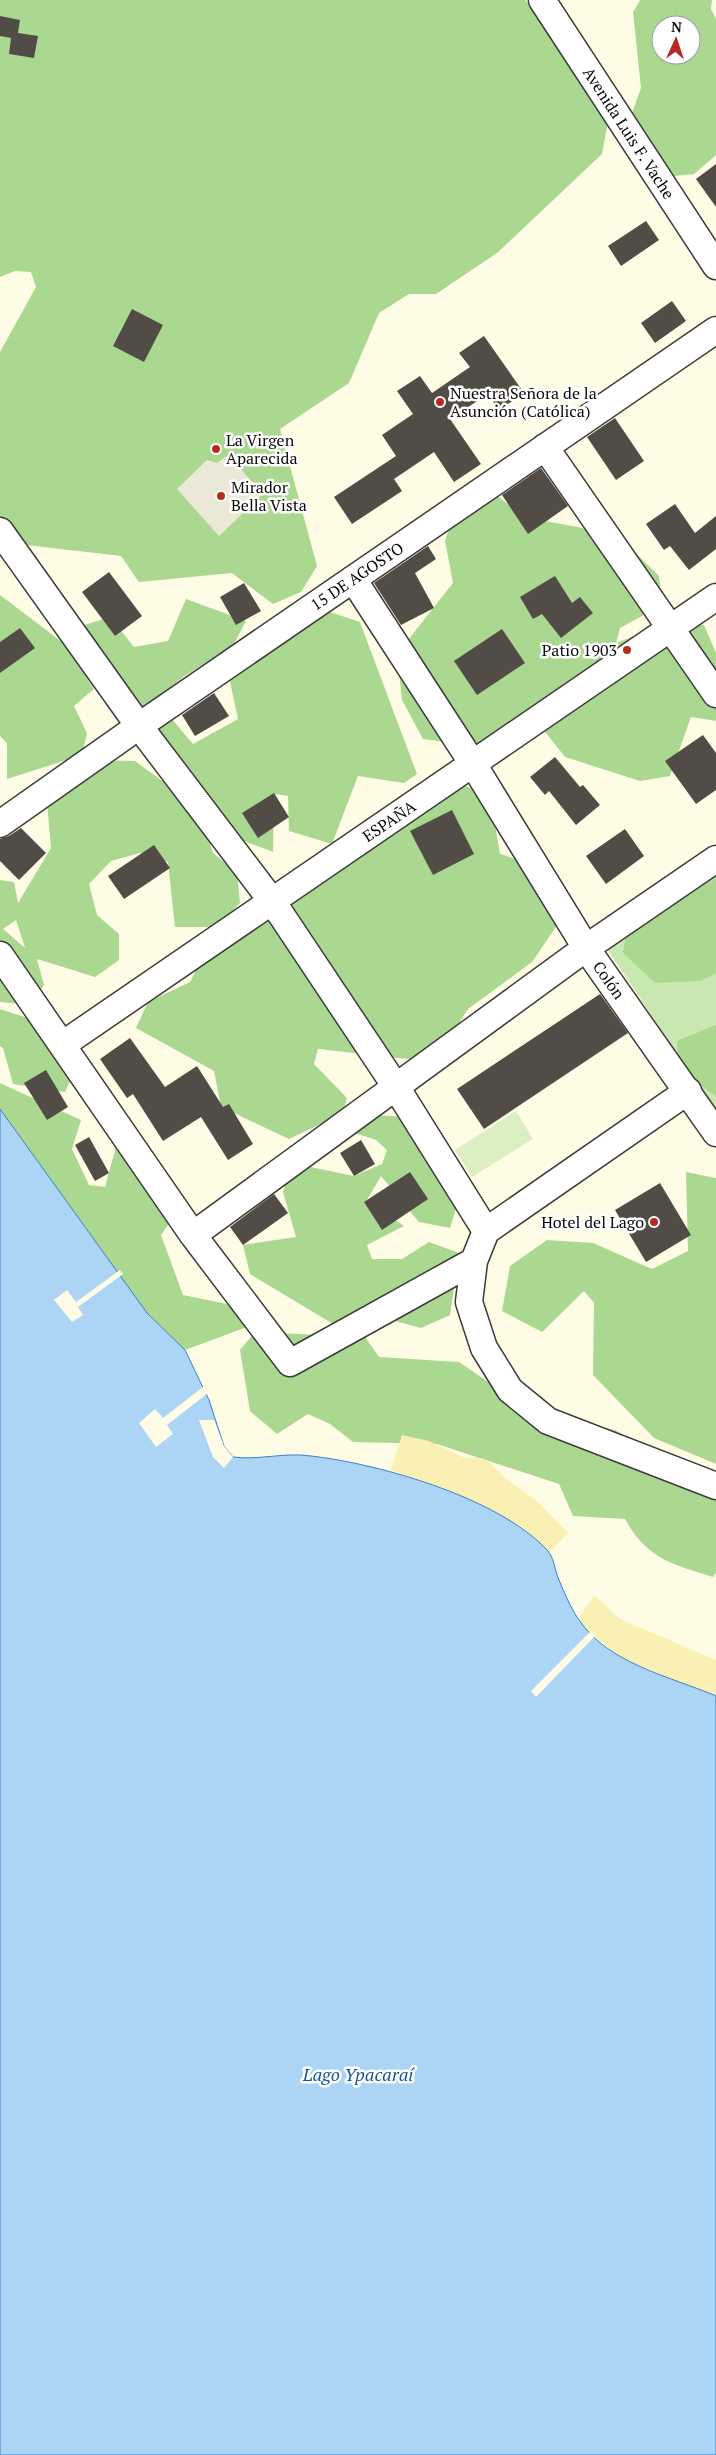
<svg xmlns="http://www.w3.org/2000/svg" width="716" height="2455" font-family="'PT Serif',serif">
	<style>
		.green { fill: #c9e7b1 }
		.forest { fill: #abd891; fill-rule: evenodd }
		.sand { fill: #faf0b3 }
		.pitch { fill: #dcefc3 }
		.plaza { fill: #ece8d8 }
		.water { fill: #acd4f5; stroke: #3382cc }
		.pier { fill: #fffce6 }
		.building { fill: #524c46 }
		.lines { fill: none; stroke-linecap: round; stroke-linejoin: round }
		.minor-casing { stroke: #3c3c3c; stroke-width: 29 }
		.minor { stroke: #fff; stroke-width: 26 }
		.poi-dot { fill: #b72924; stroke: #fff; stroke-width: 2 }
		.labels { text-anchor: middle; stroke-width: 5; stroke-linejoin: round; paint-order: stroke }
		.street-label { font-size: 16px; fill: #090909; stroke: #fff }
		.poi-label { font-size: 16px; fill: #090909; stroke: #fff; text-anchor: start }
		.water-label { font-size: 18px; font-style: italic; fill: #155599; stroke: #fff }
	</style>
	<rect width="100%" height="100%" fill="#fffce6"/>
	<path class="green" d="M 716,863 L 716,1111 L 601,940 Z"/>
	<path class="forest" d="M 0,0 L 525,0 L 600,78 L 608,122 L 602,154 L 497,253 L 436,294 L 409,294 L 379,313 L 349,383 L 280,429 L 317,566 L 301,592 L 273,604 L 232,573 L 139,582 L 121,556 L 0,542 L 0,352 L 36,287 L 31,272 L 15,271 L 0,277 Z
		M 640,0 L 712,0 L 711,9 L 716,19 L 716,155 L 694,174 L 665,177 L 625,132 L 641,88 L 633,12 ZM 661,25 L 691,25 L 691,55 L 661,55 Z
		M 498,496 L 523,517 L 616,534 L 659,576 L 662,605 L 620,628 L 616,643 L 673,621 L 704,625 L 716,653 L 716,721 L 691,717 L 670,776 L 640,781 L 565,757 L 528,710 L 481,747 L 423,739 L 402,700 L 397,654 L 453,583 L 445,541 L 454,513 Z
		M 0,595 L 66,645 L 94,689 L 74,706 L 87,733 L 82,755 L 7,779 L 7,743 L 0,736 Z
		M 186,599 L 246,621 L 234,644 L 183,677 L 144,708 L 81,626 L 110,617 L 134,647 L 168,641 Z
		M 315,607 L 360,622 L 417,774 L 404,783 L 358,776 L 332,844 L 459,784 L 490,795 L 500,854 L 545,868 L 566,912 L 532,962 L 468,1009 L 434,1062 L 318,1049 L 314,1064 L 347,1098 L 343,1113 L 406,1117 L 462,1189 L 450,1228 L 419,1222 L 381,1176 L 367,1200 L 404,1226 L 367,1245 L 372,1259 L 402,1259 L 429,1242 L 459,1253 L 450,1315 L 421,1328 L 377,1316 L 338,1327 L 250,1274 L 243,1245 L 296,1237 L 283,1192 L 291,1163 L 354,1176 L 382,1164 L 387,1150 L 376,1140 L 336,1127 L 342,1114 L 289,1139 L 221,1107 L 214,1071 L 136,1028 L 148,1002 L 190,982 L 218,927 L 175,927 L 168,862 L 140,853 L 111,861 L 89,884 L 97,915 L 119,934 L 119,960 L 95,977 L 37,959 L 44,985 L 30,1005 L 0,1002 L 0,880 L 14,882 L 18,903 L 51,848 L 47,803 L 87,760 L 135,761 L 199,808 L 213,853 L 237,873 L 240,903 L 219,926 L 319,871 L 332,844 L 289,831 L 288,796 L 274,794 L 273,852 L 236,838 L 153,729 L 171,718 L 193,744 L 238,719 L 229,677 ZM 16,920 L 25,948 L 3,929 Z
		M 716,854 L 716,973 L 700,981 L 655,983 L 623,953 L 628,924 L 660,880 Z
		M 0,1009 L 37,1021 L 74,1073 L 65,1092 L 13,1084 L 3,1048 L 0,1046 Z
		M 716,1025 L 716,1096 L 679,1071 L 677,1041 Z
		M 0,1083 L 81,1120 L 72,1149 L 89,1185 L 105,1187 L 117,1143 L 160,1162 L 182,1205 L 161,1235 L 183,1295 L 237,1306 L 247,1327 L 185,1350 L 147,1313 L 0,1109 Z
		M 686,1172 L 716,1178 L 716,1464 L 654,1438 L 593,1375 L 594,1303 L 584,1291 L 542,1332 L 502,1311 L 510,1266 L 547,1240 L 593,1243 L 652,1269 L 688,1251 Z
		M 255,1332 L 365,1337 L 379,1357 L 459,1362 L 532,1412 L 615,1430 L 716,1493 L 716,1573 L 713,1577 C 672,1564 647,1559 625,1519 L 573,1516 L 559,1484 L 437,1444 L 353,1442 L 330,1424 L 308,1414 L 277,1434 L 250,1411 L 240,1350 Z"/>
	<path class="sand" d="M 402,1435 L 429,1441 L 465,1458 L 477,1457 L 488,1461 L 505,1478 L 536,1500 L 568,1533 L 550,1552 L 522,1527 L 434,1485 L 391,1470 Z
		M 594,1595 L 620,1619 L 716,1660 L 716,1696 L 625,1660 L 589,1632 L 578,1619 Z"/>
	<path class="pitch" d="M 516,1111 L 533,1139 L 472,1177 L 455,1150 Z"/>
	<path class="plaza" d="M 228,455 L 263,494 L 219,536 L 177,489 L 207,460 L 217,463 Z"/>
	<path class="water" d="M 0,1109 L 147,1313 L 185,1350 L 209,1400 L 224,1446 L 233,1457 C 256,1460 278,1454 301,1455 C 372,1461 499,1497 548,1551 C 553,1557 555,1568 557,1575 C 563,1590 570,1607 579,1620 C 609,1664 669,1676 716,1696 L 716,2455 L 0,2455 Z"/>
	<path class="pier" d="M 120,1270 L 123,1274 L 78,1307 L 83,1315 L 72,1322 L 54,1300 L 67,1290 L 76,1302 Z
		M 204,1386 L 208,1393 L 167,1425 L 173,1434 L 156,1447 L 139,1423 L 155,1409 L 163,1418 Z
		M 199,1420 L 214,1420 L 224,1446 L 233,1457 L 224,1468 L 213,1457 Z
		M 591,1631 L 596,1635 L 536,1697 L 531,1691 Z"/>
	<path class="building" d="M 0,16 L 20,20 L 18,33 L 38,36 L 34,58 L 9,54 L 11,38 L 0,36 Z
		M 716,164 L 716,207 L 696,179 Z
		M 646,221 L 659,240 L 621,266 L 608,246 Z
		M 672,301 L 686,321 L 655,343 L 641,323 Z
		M 132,309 L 163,325 L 144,362 L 113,346 Z
		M 484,336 L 524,393 L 499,410 L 488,394 L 450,419 L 481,464 L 454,482 L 434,452 L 394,479 L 402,491 L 352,524 L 334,497 L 396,456 L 382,435 L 413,414 L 397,391 L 420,376 L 432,393 L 470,367 L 459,353 Z
		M 615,418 L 644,461 L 616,480 L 587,437 Z
		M 541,468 L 568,506 L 528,534 L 502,495 Z
		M 675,504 L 695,533 L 716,516 L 716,549 L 689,570 L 670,546 L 664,550 L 646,524 Z
		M 428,546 L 436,559 L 415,573 L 434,608 L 401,625 L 374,583 Z
		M 109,572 L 142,616 L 115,636 L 82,592 Z
		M 555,576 L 572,603 L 580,597 L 593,613 L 561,638 L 542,614 L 533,619 L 520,597 Z
		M 244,583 L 261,611 L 236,625 L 220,597 Z
		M 20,628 L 35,648 L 0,673 L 0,642 Z
		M 502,629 L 525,663 L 477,695 L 454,661 Z
		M 214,693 L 229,716 L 195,736 L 182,715 Z
		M 703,735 L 716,753 L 716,790 L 696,804 L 665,761 Z
		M 555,757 L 580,787 L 583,785 L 600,805 L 576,825 L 549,791 L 545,795 L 530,777 Z
		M 274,793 L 289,817 L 258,838 L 242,813 Z
		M 452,810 L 474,854 L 433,875 L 410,831 Z
		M 21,828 L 46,853 L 19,880 L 0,861 L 0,839 L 9,836 Z
		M 625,829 L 644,856 L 606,884 L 586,856 Z
		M 154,845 L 170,868 L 124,899 L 108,876 Z
		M 600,994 L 628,1033 L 484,1129 L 457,1089 Z
		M 130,1038 L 165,1087 L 197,1066 L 223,1107 L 229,1104 L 253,1144 L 228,1160 L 201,1117 L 163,1141 L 133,1094 L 127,1098 L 100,1059 Z
		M 46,1070 L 68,1107 L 47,1120 L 24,1083 Z
		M 89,1137 L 109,1173 L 95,1181 L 75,1145 Z
		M 361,1140 L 375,1164 L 354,1176 L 340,1153 Z
		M 410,1172 L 428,1199 L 382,1230 L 364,1202 Z
		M 660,1183 L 691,1235 L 646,1262 L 615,1210 Z
		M 274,1194 L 288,1213 L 243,1245 L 230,1227 Z"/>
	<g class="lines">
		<defs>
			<path id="minor" d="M 542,0 L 716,266
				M 545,447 L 716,694
				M 0,531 L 139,726 L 272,901 L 396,1087 L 486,1231
				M 0,824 L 139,726 L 716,330
				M 716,859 L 586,948 L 716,1133
				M 0,955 L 193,1235 L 290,1363 L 474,1261
				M 62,1045 L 716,597
				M 688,1091 L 486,1231 L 474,1261 L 469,1302 L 484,1348 L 510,1390 L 548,1421 L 716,1486
				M 193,1235 L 586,948 L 473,764 L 353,579"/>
		</defs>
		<use href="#minor" class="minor-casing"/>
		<use href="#minor" class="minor"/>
	</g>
	<g class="poi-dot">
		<circle cx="440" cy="402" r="5"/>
		<circle cx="216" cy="449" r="5"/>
		<circle cx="221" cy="496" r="5"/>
		<circle cx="627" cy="650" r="5"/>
		<circle cx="654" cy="1222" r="5"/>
	</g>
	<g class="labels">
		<g class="street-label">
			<text transform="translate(629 133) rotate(57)" y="6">Avenida Luis F. Vache</text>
			<text transform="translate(357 576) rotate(-34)" y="6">15 DE AGOSTO</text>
			<text transform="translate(389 821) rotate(-34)" y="6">ESPAÑA</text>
			<text transform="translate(609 980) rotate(55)" y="6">Colón</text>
		</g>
		<g class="poi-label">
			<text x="450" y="399">Nuestra Señora de la<tspan x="450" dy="18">Asunción (Católica)</tspan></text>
			<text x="226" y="446">La Virgen<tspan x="226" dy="18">Aparecida</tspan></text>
			<text x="231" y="493">Mirador<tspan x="231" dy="18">Bella Vista</tspan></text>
			<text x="617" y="656" text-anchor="end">Patio 1903</text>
			<text x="644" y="1228" text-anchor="end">Hotel del Lago</text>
		</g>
		<g class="water-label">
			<text x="358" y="2081">Lago Ypacaraí</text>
		</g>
	</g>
	<g transform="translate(676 40) rotate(3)"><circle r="24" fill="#ffffff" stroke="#9d9d9d"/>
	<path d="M0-4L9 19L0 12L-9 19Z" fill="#b72924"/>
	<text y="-8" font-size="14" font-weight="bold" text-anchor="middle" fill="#090909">N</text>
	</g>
</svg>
